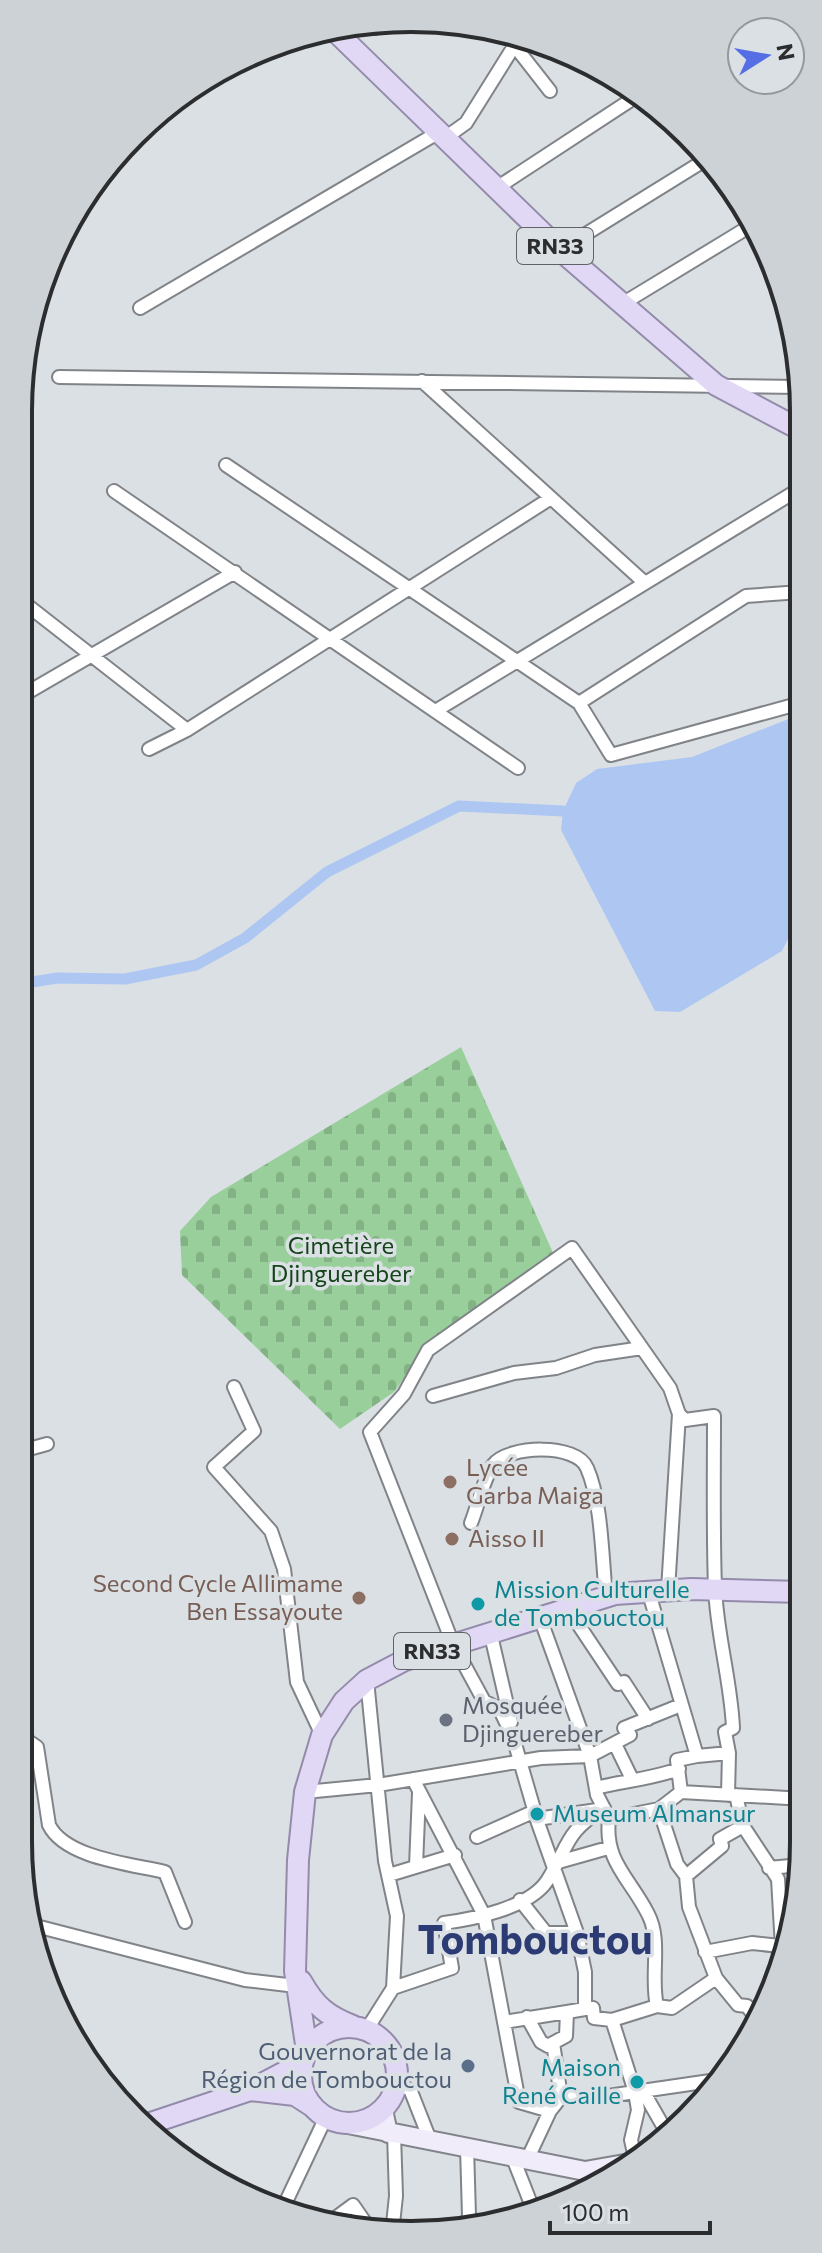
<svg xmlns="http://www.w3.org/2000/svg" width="822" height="2253" font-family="Commissioner,sans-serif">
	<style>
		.cemetery { fill: url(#cemetery-stones) }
		.water { fill: #adc7f2 }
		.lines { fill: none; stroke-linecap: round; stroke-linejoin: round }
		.canal { stroke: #adc7f2; stroke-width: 11 }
		.street-casing { stroke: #808489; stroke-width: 16 }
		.secondary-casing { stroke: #808489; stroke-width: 22 }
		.primary-casing { stroke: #948bab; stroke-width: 24 }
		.street { stroke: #fff; stroke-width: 12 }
		.secondary { stroke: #f0ecfa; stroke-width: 18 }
		.primary { stroke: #e1d8f5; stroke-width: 20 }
		.education-dot { fill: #8d6e63; stroke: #dbe0e5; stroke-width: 3 }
		.culture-dot { fill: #0f9aa8; stroke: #dbe0e5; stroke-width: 3 }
		.worship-dot { fill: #6b7280; stroke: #dbe0e5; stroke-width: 3 }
		.service-dot { fill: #5c6f8a; stroke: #dbe0e5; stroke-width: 3 }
		.labels { text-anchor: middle; stroke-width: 7; stroke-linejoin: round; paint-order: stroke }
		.shield { fill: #dbe0e5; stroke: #606366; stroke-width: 2 }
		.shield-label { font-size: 22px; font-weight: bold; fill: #2b2d2f }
		.park-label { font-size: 24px; fill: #16441b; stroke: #dbe0e5 }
		.education-label { font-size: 24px; fill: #785e54; stroke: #dbe0e5; text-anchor: start }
		.culture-label { font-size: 24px; fill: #0d838f; stroke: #dbe0e5; text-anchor: start }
		.worship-label { font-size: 24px; fill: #5b616d; stroke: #dbe0e5; text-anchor: start }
		.service-label { font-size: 24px; fill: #4e5e75; stroke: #dbe0e5; text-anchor: end }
		.town-label { font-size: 40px; font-weight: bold; fill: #2d3b74; stroke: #dbe0e5 }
		.rim { fill: none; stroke: #2b2d2f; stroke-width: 4 }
	</style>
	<defs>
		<pattern id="cemetery-stones" width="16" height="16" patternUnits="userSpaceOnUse" patternTransform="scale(2)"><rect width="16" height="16" fill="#98cf9a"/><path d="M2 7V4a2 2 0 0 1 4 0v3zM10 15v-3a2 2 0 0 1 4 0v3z" fill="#83b285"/></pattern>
	</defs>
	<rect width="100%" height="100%" fill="#dbe0e5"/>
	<path class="cemetery" d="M 461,1047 L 554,1255 L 429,1344 L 394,1392 L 340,1429 L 182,1275 L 180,1231 L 211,1197 Z"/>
	<path class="water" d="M 801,714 L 802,911 L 782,951 L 680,1012 L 655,1011 L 561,830 L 563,811 L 576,783 L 597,769 L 692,757 Z"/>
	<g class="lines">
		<path class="canal" d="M 18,990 L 26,983 L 57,978 L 125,979 L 196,965 L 245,938 L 327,872 L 459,806 L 563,811"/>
		<defs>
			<path id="street" d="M 366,22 L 375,28 L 388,23
				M 503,31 L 550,91
				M 445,138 L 466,123 L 521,35
				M 495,189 L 640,94
				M 560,250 L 710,157
				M 622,304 L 752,225
				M 140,308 L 439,132
				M 59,377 L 801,387
				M 422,381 L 645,583
				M 226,465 L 579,703 L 611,755 L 801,703
				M 114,491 L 518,768
				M 18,598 L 187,730
				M 18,698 L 235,572
				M 579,703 L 746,596 L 801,592
				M 437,710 L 801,488
				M 149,749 L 187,730 L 551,498
				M 234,1387 L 254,1431 L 214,1467 L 271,1531 L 284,1569 L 297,1682 L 322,1735
				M 433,1396 L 514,1373 L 556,1368 L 595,1355 L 642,1348
				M 679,1414 L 685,1420 L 714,1416 C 714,1473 713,1531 715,1588 C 717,1636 731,1681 733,1728 L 725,1732 L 729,1753 L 728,1795
				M 18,1452 L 47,1444
				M 471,1523 C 478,1506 483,1480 493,1465 C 508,1445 577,1443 587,1468 C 602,1502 602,1559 606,1596
				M 648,1590 L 697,1756 L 677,1760 L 681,1792 L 659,1809 L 677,1864 L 686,1876 L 689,1907 L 716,1978 L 738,2005 L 747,2006 L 755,2017
				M 566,1606 L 618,1684 L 624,1682 L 648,1719
				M 539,1615 L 590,1756 L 597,1795 L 608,1816
				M 490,1631 L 511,1722
				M 367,1680 L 385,1861 L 397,1916 L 393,1988 L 367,2029
				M 18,1734 L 37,1747 L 49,1825 C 65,1858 131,1864 165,1872 L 185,1922
				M 615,1744 L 632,1779
				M 697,1756 L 729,1753
				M 804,1760 L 801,1761 L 804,1774
				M 413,1779 L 484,1915 L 519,2102 L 550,2111
				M 596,1788 C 624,1781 651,1779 679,1769
				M 305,1792 L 378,1785 L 541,1758 L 590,1756 L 630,1735 L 624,1728 L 681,1705
				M 681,1792 L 804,1799
				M 736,1795 L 743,1826 L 778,1879 L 782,1947
				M 659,1809 L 609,1819 C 604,1862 630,1878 648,1914 C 662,1940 650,1977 657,2006 L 672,2008 L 716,1978
				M 537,1819 L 597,1810
				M 477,1837 L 535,1811
				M 555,1863 L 608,1848
				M 416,1866 L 419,1793
				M 769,1868 L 801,1865
				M 389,1875 L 455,1855
				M 686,1876 L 722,1846 L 720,1839 L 743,1826
				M 520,1900 L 546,1933 L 577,1933
				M 32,1925 L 245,1980 L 296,1986
				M 705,1952 L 752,1943 L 789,1947
				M 393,1988 L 452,1968 L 444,1923 C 473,1919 529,1908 547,1881 C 570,1845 563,1834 604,1808
				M 585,2009 L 593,2008 L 594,2018 L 612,2020 L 635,2092 L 724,2079
				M 527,2017 L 541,2042 L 548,2046 L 553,2043
				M 612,2020 L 657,2006
				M 504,2022 L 567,2012
				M 397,2086 L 410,2089 L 430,2140
				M 643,2091 L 667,2133
				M 561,2097 L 595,2098 L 635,2092 L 638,2110 L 631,2140 L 636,2162
				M 513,2158 L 533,2209
				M 527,2160 L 550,2111 L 561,2097 L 553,2043 L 566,2036 L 567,2012 L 585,2009 L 585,1972 L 577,1933 L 538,1823 L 513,1737 L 500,1710 L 484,1701 L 453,1644 L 370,1432 L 404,1394 L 428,1350 L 572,1248 L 670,1388 L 679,1414 L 668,1590
				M 284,2206 L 326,2117
				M 330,2222 L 353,2205 L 371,2231
				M 464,2228 L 469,2216 L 467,2147
				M 375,2231 L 393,2224 L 396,2196 L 394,2134"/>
			<path id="secondary" d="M 383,2110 L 388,2133
				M 343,2123 L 585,2171 L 636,2162"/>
			<path id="primary" d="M 334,30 L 560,250 L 716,385 L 801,430
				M 301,1981 C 315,2006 327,2016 353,2026
				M301 2075a48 48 0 1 1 96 0a48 48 0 1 1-96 0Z
				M 307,2051 L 295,1971 L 298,1860 L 305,1792 L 322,1735 L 344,1701 L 367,1680 L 405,1660 L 615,1594 L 691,1589 L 803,1592
				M 250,2090 L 295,2095 L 312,2106
				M 145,2125 L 250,2090 L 302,2063"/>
		</defs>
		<use href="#street" class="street-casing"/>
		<use href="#secondary" class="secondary-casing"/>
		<use href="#primary" class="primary-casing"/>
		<use href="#street" class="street"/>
		<use href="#secondary" class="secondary"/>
		<use href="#primary" class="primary"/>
	</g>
	<g class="education-dot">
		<circle cx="450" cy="1482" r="8"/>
		<circle cx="452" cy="1539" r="8"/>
		<circle cx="359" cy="1598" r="8"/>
	</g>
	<g class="culture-dot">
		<circle cx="478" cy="1604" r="8"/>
		<circle cx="537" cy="1814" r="8"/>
		<circle cx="637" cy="2082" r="8"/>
	</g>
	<circle class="worship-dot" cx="446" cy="1720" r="8"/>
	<circle class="service-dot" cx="468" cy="2066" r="8"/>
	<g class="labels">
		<g class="shield">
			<rect x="517" y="228" width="76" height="36" rx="6"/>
			<rect x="394" y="1633" width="76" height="36" rx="6"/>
		</g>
		<g class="shield-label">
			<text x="555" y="254">RN33</text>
			<text x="432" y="1659">RN33</text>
		</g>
		<g class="park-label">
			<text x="341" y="1254">Cimetière<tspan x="341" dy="28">Djinguereber</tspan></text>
		</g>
		<g class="education-label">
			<text x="466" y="1476">Lycée<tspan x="466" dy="28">Garba Maiga</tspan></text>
			<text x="468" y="1547">Aisso II</text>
			<text x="343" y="1592" text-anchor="end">Second Cycle Allimame<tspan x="343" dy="28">Ben Essayoute</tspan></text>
		</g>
		<g class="culture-label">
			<text x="494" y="1598">Mission Culturelle<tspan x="494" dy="28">de Tombouctou</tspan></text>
			<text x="553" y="1822">Museum Almansur</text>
			<text x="621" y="2076" text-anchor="end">Maison<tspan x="621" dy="28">René Caille</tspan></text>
		</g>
		<g class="worship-label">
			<text x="462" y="1714">Mosquée<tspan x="462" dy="28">Djinguereber</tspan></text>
		</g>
		<g class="service-label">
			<text x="452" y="2060">Gouvernorat de la<tspan x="452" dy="28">Région de Tombouctou</tspan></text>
		</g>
		<g class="town-label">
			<text x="535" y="1954">Tombouctou</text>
		</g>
	</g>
	<path d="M0 0H822V2253H0ZM411 32H411A379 379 0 0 1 790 411V1842A379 379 0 0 1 411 2221H411A379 379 0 0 1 32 1842V411A379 379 0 0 1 411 32Z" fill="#cdd2d6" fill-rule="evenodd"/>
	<path class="rim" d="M411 32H411A379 379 0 0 1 790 411V1842A379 379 0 0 1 411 2221H411A379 379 0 0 1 32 1842V411A379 379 0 0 1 411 32Z"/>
	<g transform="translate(766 56) rotate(79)"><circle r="38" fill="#dbe0e5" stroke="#95989c" stroke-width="2"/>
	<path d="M0-6L14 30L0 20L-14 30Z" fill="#556ee4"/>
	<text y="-12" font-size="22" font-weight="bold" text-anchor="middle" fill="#2b2d2f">N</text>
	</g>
	<path d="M550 2221v12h160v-12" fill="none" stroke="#2b2d2f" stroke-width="4"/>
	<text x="562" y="2221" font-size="24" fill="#2b2d2f" stroke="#dbe0e5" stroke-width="6" paint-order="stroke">100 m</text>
</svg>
